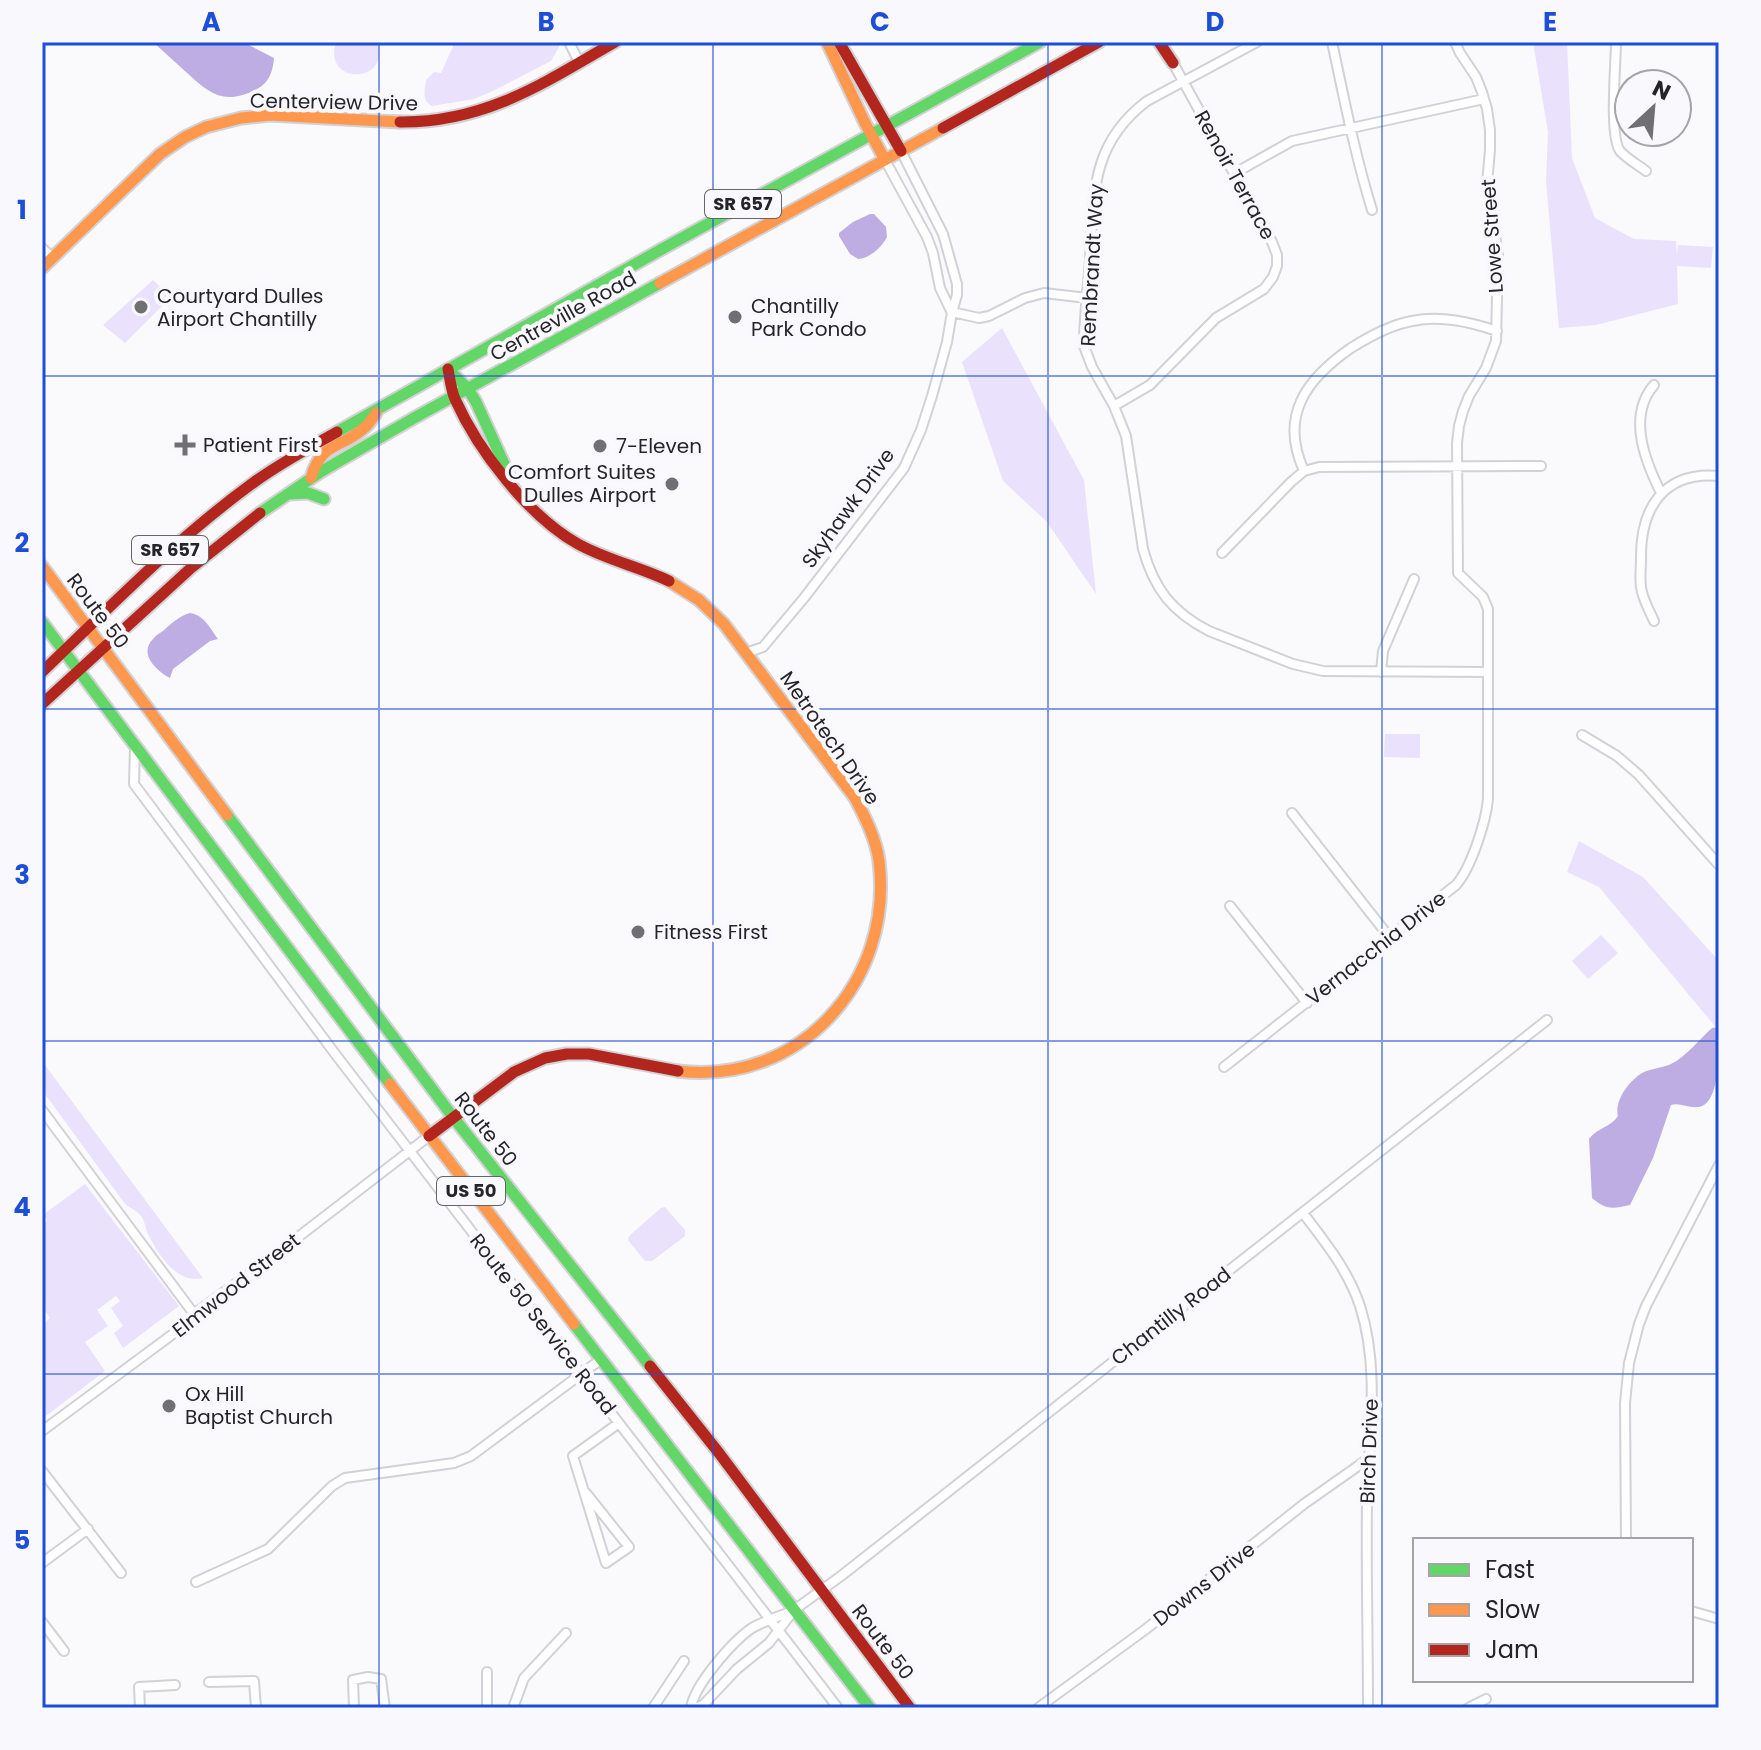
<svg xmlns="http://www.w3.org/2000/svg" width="1761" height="1750" font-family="Poppins,sans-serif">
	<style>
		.green { fill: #eae1fd }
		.water { fill: #beade2 }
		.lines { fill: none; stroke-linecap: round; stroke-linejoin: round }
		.street-casing { stroke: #d2d1d5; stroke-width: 12 }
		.fast-casing { stroke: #d2d1d5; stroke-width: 15 }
		.slow-casing { stroke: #d2d1d5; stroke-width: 15 }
		.jam-casing { stroke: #d2d1d5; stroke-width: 15 }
		.street { stroke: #fefefe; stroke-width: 8 }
		.fast { stroke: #63d668; stroke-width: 11 }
		.slow { stroke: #ff974d; stroke-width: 11 }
		.jam { stroke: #b3261e; stroke-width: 11 }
		.grid { fill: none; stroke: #1d4ed8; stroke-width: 2; stroke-opacity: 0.55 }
		.poi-dot { fill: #706f74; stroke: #f9f8fc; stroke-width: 3 }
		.labels { text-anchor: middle; stroke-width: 8; stroke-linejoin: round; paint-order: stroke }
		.shield { fill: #f9f8fc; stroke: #65646a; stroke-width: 2 }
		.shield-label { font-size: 18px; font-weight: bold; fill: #26242b }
		.street-label { font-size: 20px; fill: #26242b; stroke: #f9f8fc }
		.poi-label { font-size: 20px; fill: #26242b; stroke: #f9f8fc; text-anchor: start }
		.neatline { fill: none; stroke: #1d4ed8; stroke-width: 3 }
		.grid-label { font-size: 26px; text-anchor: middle; font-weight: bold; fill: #1d4ed8 }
	</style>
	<rect width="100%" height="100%" fill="#faf9fb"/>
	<path class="green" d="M 336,42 L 377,42 C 392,84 322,86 336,42 Z
		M 455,42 L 558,42 L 559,47 L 551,61 L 493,91 L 474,99 L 432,106 C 421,100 425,90 426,80 L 434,72 L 441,73 Z
		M 1533,42 L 1567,42 L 1572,158 L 1595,218 L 1634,239 L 1676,241 L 1677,256 L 1678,245 L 1713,247 L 1711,268 L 1677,266 L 1678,304 L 1596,325 L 1559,328 L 1546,181 L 1548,132 Z
		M 153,280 L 171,297 L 125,343 L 103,325 Z
		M 1002,328 L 1084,480 L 1096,594 L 1047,522 L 1003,481 L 962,362 Z
		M 1385,734 L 1420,734 L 1420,758 L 1384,757 Z
		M 1579,841 L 1643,877 L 1719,961 L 1719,1031 L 1599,887 L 1567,872 Z
		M 1601,935 L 1618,953 L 1588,979 L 1572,961 Z
		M 42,1061 L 203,1278 C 177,1285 158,1254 148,1234 C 145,1228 145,1221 141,1216 C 137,1211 131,1208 126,1205 L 42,1090 Z
		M 85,1184 L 179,1306 L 123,1348 L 114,1333 L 123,1326 L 111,1308 L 120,1301 L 116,1296 L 97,1310 L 108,1326 L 85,1342 L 105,1371 L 42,1419 L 42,1325 L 50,1318 L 42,1307 L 42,1225 L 47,1221 L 44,1214 Z
		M 665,1207 L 685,1230 L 685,1236 L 652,1261 L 645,1261 L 628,1240 L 629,1236 L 661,1208 Z"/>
	<path class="water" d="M 153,42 L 243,42 L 274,58 C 273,71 269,83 257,89 C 224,106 210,94 186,72 C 175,62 164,52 153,42 Z
		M 870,214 L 874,214 L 886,227 L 887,237 C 881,248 870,258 858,259 L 850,254 L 839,236 L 839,233 L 853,222 Z
		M 190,613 C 204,615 210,628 218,639 L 210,641 L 173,669 L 170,678 C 157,671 138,654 153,639 C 156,635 160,633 163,631 C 172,623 179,616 190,613 Z
		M 1719,1027 C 1719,1045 1721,1098 1702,1106 C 1691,1110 1681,1102 1671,1105 L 1653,1158 L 1630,1205 C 1612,1209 1606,1210 1592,1198 L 1589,1139 C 1597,1128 1611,1127 1618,1116 C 1614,1101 1629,1081 1642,1073 C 1652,1068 1664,1068 1673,1063 C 1686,1056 1701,1038 1712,1028 Z"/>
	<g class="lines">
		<defs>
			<path id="street" d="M 569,42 L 579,62
				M 1257,42 L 1147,101 C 1090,144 1094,195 1090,259 C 1088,287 1084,317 1084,346 L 1092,367 L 1114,406 L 1126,436 L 1143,549 C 1154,589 1172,612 1209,631 L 1293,664 L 1323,671 L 1488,672
				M 1332,42 C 1344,98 1355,155 1372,210
				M 1616,42 C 1616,63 1609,136 1620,151 C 1626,158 1638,165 1646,171
				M 885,160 L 927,237 L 933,253 L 940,288 L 951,311
				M 1235,173 L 1292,141 L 1484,99
				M 42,248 L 53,258
				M 952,312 L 979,318 L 989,316 L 1025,298 L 1044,293 L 1087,298
				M 1654,385 C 1627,416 1645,461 1661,493
				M 1114,406 L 1150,385 L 1216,318 L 1264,289 L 1273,277 L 1277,266 L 1277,255 L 1272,242 L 1173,63
				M 1304,471 C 1279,416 1306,379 1351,348 C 1370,336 1390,325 1412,321 C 1441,315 1470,322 1497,331
				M 1222,553 L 1291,482 L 1304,471 L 1319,467 L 1541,466
				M 1654,621 C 1650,612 1644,601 1642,592 C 1639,582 1641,570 1641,560 C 1640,509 1663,471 1719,476
				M 746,653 L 763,647 L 804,598 L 904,468 L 921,430 L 932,396 L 947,342 L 952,312 L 957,295 L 957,284 L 943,234 L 901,151
				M 1381,672 L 1383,651 L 1414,579
				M 1582,735 L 1617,756 L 1639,775 L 1719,865
				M 135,747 L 134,784 L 336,1055 L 838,1708
				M 1292,813 L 1390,938
				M 1230,906 L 1307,1003
				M 1224,1067 L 1456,885 C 1471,868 1486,822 1488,799 L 1488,609 L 1483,597 L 1458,573 L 1457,443 L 1459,426 L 1463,411 L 1469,396 L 1486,368 L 1496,341 L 1498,254 L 1487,184 L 1490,150 L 1490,130 L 1487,109 L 1482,92 L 1476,77 L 1460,53 L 1455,42
				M 42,1110 L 194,1314
				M 1303,1213 C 1325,1242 1348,1270 1360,1306 C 1380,1368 1369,1437 1367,1500 C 1366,1569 1368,1639 1368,1708
				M 42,1431 L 181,1328 L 194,1314 L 271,1258 L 429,1136
				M 42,1471 L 121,1573
				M 586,1493 L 629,1547 L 606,1563 L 573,1456 L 619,1423
				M 1626,1540 L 1625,1403 L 1629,1363 L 1639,1324 L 1646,1306 L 1719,1165
				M 42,1563 L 88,1529
				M 196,1582 L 268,1549 L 332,1486 L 345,1478 L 454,1463 L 471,1456 L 600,1360
				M 1691,1611 L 1719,1619
				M 42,1622 L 64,1651
				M 209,1682 L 254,1681 L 256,1708
				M 140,1708 L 139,1687 L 175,1685
				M 354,1708 L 353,1680 L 368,1677 L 381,1679 L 385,1708
				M 487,1708 L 487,1672
				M 513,1708 L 524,1678 L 566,1633
				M 653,1708 L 684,1661
				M 691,1708 C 694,1685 733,1641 752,1628 C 764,1621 780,1616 793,1611
				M 695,1708 L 703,1705 L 737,1669 L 769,1643 L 794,1610 L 841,1576 L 1547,1020
				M 1038,1708 L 1146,1629 L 1304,1504 L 1368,1459
				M 1468,1708 L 1486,1699"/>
			<path id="fast" d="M 449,370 L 468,389 L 476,402 L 509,475
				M 337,432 L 662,249 L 1040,42
				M 289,494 L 308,493 L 324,499
				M 260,513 L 322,471 L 414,418 L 660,283
				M 42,622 L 390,1084
				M 227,815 L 453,1117 L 650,1366
				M 574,1324 L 870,1708"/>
			<path id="slow" d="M 827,42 L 865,123 L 885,160
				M 42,268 L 160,154 L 185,137 L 206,127 L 241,118 L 270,115 L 400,122
				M 660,283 L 943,128
				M 311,478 C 321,442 340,449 363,429 C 369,425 372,419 376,413
				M 42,566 L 227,815
				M 669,581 L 699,600 L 724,624 L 855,798 C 865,817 876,839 879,861 C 894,981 800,1086 678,1071
				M 390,1084 L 574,1324"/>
			<path id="jam" d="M 839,42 L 901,151
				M 1159,42 L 1173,63
				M 400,122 C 485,123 544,83 615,42
				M 943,128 L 1099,42
				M 448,369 C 450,379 451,390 455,399 C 478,450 528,516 578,544 C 607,560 640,567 669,581
				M 42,672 C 110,607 176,539 253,483 C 279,464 308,448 337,432
				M 42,704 L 191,568 L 260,513
				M 429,1136 L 514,1072 L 545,1058 L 567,1054 L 589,1054 L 678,1071
				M 650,1366 L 719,1453 L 910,1708"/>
		</defs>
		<use href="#street" class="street-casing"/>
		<use href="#fast" class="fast-casing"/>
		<use href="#slow" class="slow-casing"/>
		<use href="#jam" class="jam-casing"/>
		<use href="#street" class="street"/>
		<use href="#fast" class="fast"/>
		<use href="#slow" class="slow"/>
		<use href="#jam" class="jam"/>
	</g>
	<path class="grid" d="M 379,42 L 379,1708M 713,42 L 713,1708M 1048,42 L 1048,1708M 1382,42 L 1382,1708M 42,376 L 1719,376M 42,709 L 1719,709M 42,1041 L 1719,1041M 42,1374 L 1719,1374"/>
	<g class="poi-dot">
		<circle cx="141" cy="307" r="8"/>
		<circle cx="735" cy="317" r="8"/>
		<path d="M181 433h8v8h8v8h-8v8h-8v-8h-8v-8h8z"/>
		<circle cx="600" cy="446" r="8"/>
		<circle cx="672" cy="484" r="8"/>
		<circle cx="638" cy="932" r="8"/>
		<circle cx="169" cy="1406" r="8"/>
	</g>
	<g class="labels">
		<g class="shield">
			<rect x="705" y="190" width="76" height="28" rx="6"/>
			<rect x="132" y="536" width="76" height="28" rx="6"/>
			<rect x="437" y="1177" width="68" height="28" rx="6"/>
		</g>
		<g class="shield-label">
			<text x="743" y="210">SR 657</text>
			<text x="170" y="556">SR 657</text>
			<text x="471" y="1197">US 50</text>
		</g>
		<g class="street-label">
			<text transform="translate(334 102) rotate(1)" y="7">Centerview Drive</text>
			<text transform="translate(1235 175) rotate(61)" y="7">Renoir Terrace</text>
			<text transform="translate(1492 236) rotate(-94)" y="7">Lowe Street</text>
			<text transform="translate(1092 265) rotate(-87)" y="7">Rembrandt Way</text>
			<text transform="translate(563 316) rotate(-29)" y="7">Centreville Road</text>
			<text transform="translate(848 508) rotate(-54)" y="7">Skyhawk Drive</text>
			<text transform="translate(98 611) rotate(53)" y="7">Route 50</text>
			<text transform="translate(830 738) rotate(55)" y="7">Metrotech Drive</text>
			<text transform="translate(1376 948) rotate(-38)" y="7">Vernacchia Drive</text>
			<text transform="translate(486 1129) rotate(52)" y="7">Route 50</text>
			<text transform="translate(236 1285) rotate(-38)" y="7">Elmwood Street</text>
			<text transform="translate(1171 1316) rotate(-38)" y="7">Chantilly Road</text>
			<text transform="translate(543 1324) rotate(52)" y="7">Route 50 Service Road</text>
			<text transform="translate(1369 1451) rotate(-88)" y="7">Birch Drive</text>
			<text transform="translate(1204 1584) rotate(-38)" y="7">Downs Drive</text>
			<text transform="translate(883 1642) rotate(53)" y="7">Route 50</text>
		</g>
		<g class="poi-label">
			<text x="157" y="303">Courtyard Dulles<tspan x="157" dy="23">Airport Chantilly</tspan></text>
			<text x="751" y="313">Chantilly<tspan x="751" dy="23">Park Condo</tspan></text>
			<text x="203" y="452">Patient First</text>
			<text x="616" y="453">7-Eleven</text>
			<text x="656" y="479" text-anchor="end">Comfort Suites<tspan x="656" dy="23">Dulles Airport</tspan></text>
			<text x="654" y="939">Fitness First</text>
			<text x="185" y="1401">Ox Hill<tspan x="185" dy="23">Baptist Church</tspan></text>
		</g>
	</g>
	<rect width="1761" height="1750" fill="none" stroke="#f9f8fc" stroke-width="88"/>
	<rect x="1413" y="1538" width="280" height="144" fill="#f9f8fc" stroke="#a5a3a8" stroke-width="2"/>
	<rect x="1429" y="1564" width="40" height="12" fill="#63d668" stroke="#a5a3a8" stroke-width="2"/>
	<text x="1485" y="1578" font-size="24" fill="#26242b">Fast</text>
	<rect x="1429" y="1604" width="40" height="12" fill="#ff974d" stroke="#a5a3a8" stroke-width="2"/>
	<text x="1485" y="1618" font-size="24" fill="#26242b">Slow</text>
	<rect x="1429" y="1644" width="40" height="12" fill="#b3261e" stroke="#a5a3a8" stroke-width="2"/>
	<text x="1485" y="1658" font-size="24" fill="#26242b">Jam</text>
	<g transform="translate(1653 108) rotate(26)"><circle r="38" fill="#f9f8fc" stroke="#a5a3a8" stroke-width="2"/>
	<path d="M0-6L14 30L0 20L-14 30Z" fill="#706f74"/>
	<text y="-12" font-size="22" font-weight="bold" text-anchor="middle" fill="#26242b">N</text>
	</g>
	<rect x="44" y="44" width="1673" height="1662" class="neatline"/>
	<g class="grid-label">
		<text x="211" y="31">A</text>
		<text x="546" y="31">B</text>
		<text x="880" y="31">C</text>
		<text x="1215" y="31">D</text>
		<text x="1550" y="31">E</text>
		<text x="22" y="219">1</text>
		<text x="22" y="552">2</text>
		<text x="22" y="884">3</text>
		<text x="22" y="1216">4</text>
		<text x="22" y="1549">5</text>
	</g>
</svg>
